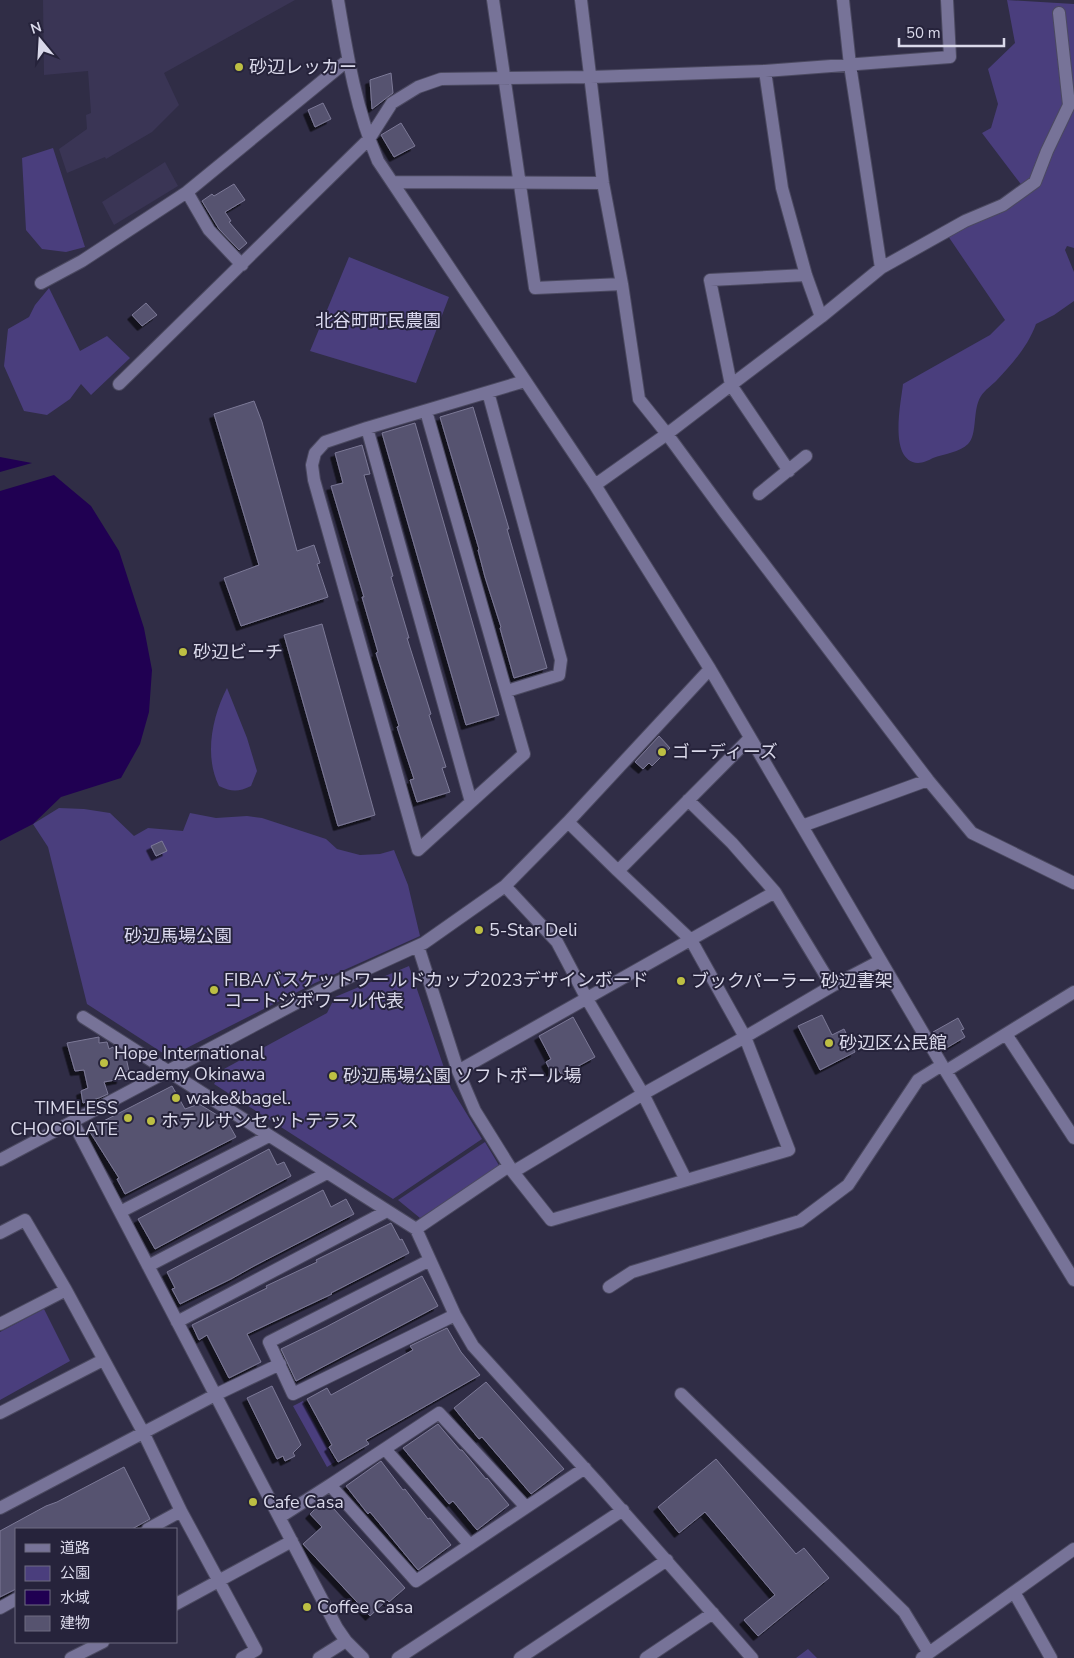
<svg xmlns="http://www.w3.org/2000/svg" width="1074" height="1658" font-family="'Nunito Sans','Noto Sans JP',sans-serif">
	<style>
		.built { fill: #3a3555 }
		.green { fill: #4a3e7d }
		.water { fill: #200052 }
		.building { fill: #56536f; stroke: #7c7997; filter: url(#shadow) }
		.lines { fill: none; stroke-linecap: round; stroke-linejoin: round }
		.minor-casing { stroke: #4b4960; stroke-width: 14 }
		.minor { stroke: #777398; stroke-width: 12 }
		.poi-dot { fill: #bdbf43; stroke: #26233b; stroke-width: 2 }
		.labels { text-anchor: middle; stroke-width: 4; stroke-linejoin: round; paint-order: stroke }
		.poi-label { font-size: 18px; fill: #dad9ea; stroke: #26233b; text-anchor: start }
		.park-label { font-size: 18px; fill: #dcdaf1; stroke: #26233b }
	</style>
	<defs>
		<filter id="shadow"><feDropShadow dx="-4.5" dy="4.5" stdDeviation="0" flood-color="#0009"/></filter>
	</defs>
	<rect width="100%" height="100%" fill="#302d46"/>
	<path class="built" d="M 43,0 L 295,0 L 164,73 L 179,105 L 152,132 L 106,159 L 105,157 L 67,173 L 59,149 L 87,129 L 86,115 L 91,113 L 88,71 L 44,75 Z
		M 165,162 L 178,186 L 114,225 L 102,202 Z"/>
	<path class="green" d="M 1007,0 L 1074,4 L 1074,248 L 1067,246 L 1065,250 L 1074,272 L 1074,301 L 1054,315 L 1036,324 C 1028,346 1013,363 997,380 C 992,385 985,390 981,396 C 972,410 978,434 968,444 C 960,452 944,454 933,458 C 929,460 923,463 918,463 C 888,461 901,403 903,384 L 990,335 L 1005,320 L 948,236 L 1026,191 L 982,133 L 991,128 L 998,104 L 988,69 L 1015,43 Z
		M 53,148 L 85,247 L 66,252 L 42,249 L 26,230 L 22,158 Z
		M 349,257 L 449,297 L 416,383 L 310,351 Z
		M 49,288 L 80,351 L 107,336 L 130,358 L 91,395 L 81,384 L 70,399 L 47,415 L 24,411 L 4,366 L 8,329 L 29,317 L 35,305 Z
		M 227,688 L 247,738 L 257,771 L 251,786 C 238,792 232,792 219,786 C 204,756 212,717 227,688 Z
		M 59,808 L 84,809 L 110,813 L 134,836 L 148,828 L 183,831 L 190,813 L 216,818 L 247,816 L 262,818 L 326,839 L 337,849 L 360,855 L 380,854 L 394,850 L 408,885 L 420,936 L 315,983 L 169,1057 L 87,1004 L 48,847 L 33,824 Z
		M 409,966 L 451,1088 L 482,1139 L 393,1199 L 214,1084 L 224,1069 L 327,1013 L 335,997 Z
		M 485,1142 L 500,1167 L 420,1218 L 398,1200 Z
		M 44,1309 L 70,1361 L 0,1400 L 0,1332 Z
		M 303,1401 L 335,1462 L 327,1467 L 293,1406 Z
		M 808,1649 L 817,1658 L 796,1658 Z"/>
	<path class="water" d="M 0,457 L 32,463 L 0,472 Z
		M 54,475 L 91,506 L 119,551 L 144,628 L 152,670 L 149,712 L 140,744 L 121,778 L 61,797 L 33,824 L 0,841 L 0,491 Z"/>
	<path class="building" d="M 391,73 L 393,93 L 372,109 L 370,80 Z
		M 323,103 L 331,119 L 315,127 L 308,110 Z
		M 401,123 L 415,146 L 394,157 L 381,135 Z
		M 234,184 L 245,200 L 225,212 L 231,221 L 229,222 L 247,243 L 239,250 L 219,229 L 202,201 L 212,194 L 214,196 Z
		M 146,303 L 157,315 L 142,326 L 132,315 Z
		M 254,401 L 262,422 L 297,551 L 314,545 L 320,563 L 317,564 L 328,597 L 241,626 L 224,578 L 259,565 L 214,414 Z
		M 473,407 L 509,529 L 507,529 L 547,668 L 514,678 L 500,628 L 501,627 L 485,577 L 478,550 L 479,549 L 440,417 Z
		M 415,423 L 499,715 L 466,725 L 382,433 Z
		M 362,445 L 370,474 L 364,475 L 393,576 L 391,577 L 409,638 L 407,638 L 431,714 L 429,715 L 446,767 L 442,768 L 450,792 L 417,802 L 410,780 L 414,779 L 397,727 L 399,726 L 376,653 L 378,652 L 362,597 L 364,597 L 331,486 L 343,483 L 335,453 Z
		M 322,624 L 375,815 L 338,826 L 284,635 Z
		M 659,736 L 670,748 L 652,766 L 649,763 L 643,769 L 635,762 Z
		M 162,841 L 167,851 L 156,856 L 151,846 Z
		M 822,1015 L 832,1035 L 844,1029 L 855,1052 L 820,1070 L 798,1026 Z
		M 573,1017 L 595,1057 L 562,1075 L 557,1068 L 551,1072 L 546,1062 L 551,1059 L 539,1036 Z
		M 958,1018 L 964,1029 L 961,1030 L 965,1037 L 943,1050 L 933,1032 Z
		M 99,1037 L 99,1043 L 107,1042 L 109,1049 L 113,1047 L 116,1053 L 125,1053 L 129,1071 L 120,1073 L 121,1079 L 104,1082 L 108,1094 L 99,1098 L 83,1103 L 81,1091 L 88,1088 L 84,1070 L 75,1071 L 67,1043 Z
		M 172,1086 L 185,1109 L 199,1104 L 227,1121 L 236,1137 L 125,1194 L 117,1179 L 119,1178 L 88,1129 Z
		M 269,1149 L 277,1165 L 284,1162 L 291,1176 L 155,1249 L 138,1219 Z
		M 323,1190 L 331,1207 L 346,1199 L 354,1214 L 254,1266 L 231,1279 L 180,1304 L 172,1289 L 175,1288 L 167,1272 Z
		M 391,1223 L 400,1240 L 402,1239 L 409,1253 L 331,1293 L 332,1294 L 247,1334 L 261,1362 L 229,1378 L 207,1335 L 199,1340 L 192,1325 L 267,1288 L 266,1286 L 317,1262 L 316,1260 Z
		M 422,1276 L 438,1306 L 296,1381 L 281,1349 L 326,1327 Z
		M 447,1328 L 461,1352 L 480,1375 L 366,1440 L 369,1444 L 338,1462 L 329,1447 L 332,1445 L 307,1399 L 327,1388 L 331,1395 L 413,1350 L 410,1346 Z
		M 486,1382 L 564,1469 L 531,1494 L 482,1437 L 479,1439 L 454,1408 Z
		M 272,1386 L 301,1445 L 293,1453 L 295,1456 L 285,1461 L 283,1456 L 277,1459 L 247,1398 Z
		M 438,1424 L 460,1450 L 462,1450 L 486,1479 L 487,1478 L 509,1505 L 477,1530 L 453,1501 L 449,1504 L 403,1448 Z
		M 716,1459 L 796,1554 L 804,1548 L 829,1578 L 758,1636 L 744,1620 L 775,1595 L 705,1512 L 679,1533 L 658,1507 Z
		M 381,1461 L 403,1490 L 405,1489 L 428,1519 L 430,1518 L 451,1545 L 418,1570 L 370,1512 L 368,1514 L 346,1486 Z
		M 124,1467 L 150,1519 L 132,1529 L 16,1529 L 16,1589 L 0,1597 L 0,1531 L 46,1506 L 57,1502 Z
		M 325,1499 L 405,1588 L 389,1602 L 387,1600 L 370,1616 L 303,1544 L 322,1527 L 310,1514 Z"/>
	<g class="lines">
		<defs>
			<path id="minor" d="M 338,0 C 347,54 356,110 378,161 L 595,485 L 710,669 L 942,1065 L 1074,1280
				M 493,0 L 535,288 L 622,284
				M 581,0 L 603,183 L 622,284 L 639,399 L 667,434 L 725,513 L 928,780 L 972,833 L 1074,883
				M 843,0 L 850,65 L 881,268
				M 765,71 L 782,188 L 806,275 L 821,317
				M 392,182 L 603,183
				M 187,192 L 209,230 L 242,265
				M 41,283 L 82,261 L 187,192 L 348,60
				M 119,384 L 369,139 L 392,103 L 418,87 L 441,79 L 591,77 L 765,71 L 950,57 L 947,0
				M 488,392 L 561,660 L 559,675 L 507,691
				M 426,411 L 524,754 L 418,850 L 314,480 L 312,465 L 315,453 L 325,442 L 367,428 L 525,381
				M 367,428 L 471,802
				M 789,471 L 731,385 L 710,280 L 806,275
				M 595,485 L 667,434 L 731,385 L 821,317 L 881,268 L 965,221 L 1003,205 L 1035,182 L 1047,151 L 1069,105 L 1059,13
				M 759,494 L 806,456
				M 688,800 L 732,843 L 775,892 L 832,986
				M 568,822 L 618,871 L 750,738
				M 802,826 L 928,780
				M 505,886 L 557,942 L 587,999 L 643,1094 L 686,1180
				M 418,946 L 458,1071 L 475,1111 L 513,1172 L 551,1220 L 789,1150 L 745,1037 L 691,940 L 618,871
				M 83,1017 L 416,1229 L 455,1315 L 473,1346 L 598,1483 L 752,1658
				M 1006,1034 L 1074,1138
				M 458,1071 L 775,892
				M 946,1071 L 1074,992
				M 73,1122 L 337,1628 L 346,1641 L 363,1658
				M 0,1160 L 319,991 L 424,943 L 505,886 L 568,822 L 710,669
				M 513,1172 L 643,1094 L 745,1037 L 832,986 L 880,961
				M 120,1212 L 269,1136
				M 416,1229 L 509,1166
				M 0,1233 L 25,1220 L 66,1290 L 143,1432 L 181,1511 L 256,1650 L 242,1658
				M 430,1260 L 269,1342 L 293,1394 L 455,1315
				M 148,1266 L 327,1173
				M 609,1287 L 632,1272 L 800,1221 L 848,1185 L 918,1080 L 942,1065
				M 177,1322 L 387,1211
				M 0,1324 L 66,1290
				M 681,1394 L 904,1612 L 929,1653
				M 0,1413 L 103,1360
				M 385,1449 L 470,1545
				M 330,1485 L 439,1413 L 526,1507
				M 0,1508 L 215,1395 L 280,1364
				M 280,1517 L 330,1485 L 416,1581 L 585,1468
				M 148,1529 L 181,1511
				M 1014,1592 L 1051,1658
				M 176,1604 L 292,1541
				M 0,1608 L 16,1599
				M 71,1658 L 103,1642
				M 319,1658 L 346,1641
				M 398,1658 L 623,1510
				M 520,1658 L 667,1560
				M 646,1658 L 713,1613
				M 922,1658 L 1074,1549"/>
		</defs>
		<use href="#minor" class="minor-casing"/>
		<use href="#minor" class="minor"/>
	</g>
	<g class="poi-dot">
		<circle cx="239" cy="67" r="5"/>
		<circle cx="183" cy="652" r="5"/>
		<circle cx="662" cy="752" r="5"/>
		<circle cx="479" cy="930" r="5"/>
		<circle cx="681" cy="981" r="5"/>
		<circle cx="214" cy="990" r="5"/>
		<circle cx="829" cy="1043" r="5"/>
		<circle cx="104" cy="1063" r="5"/>
		<circle cx="333" cy="1076" r="5"/>
		<circle cx="176" cy="1098" r="5"/>
		<circle cx="128" cy="1118" r="5"/>
		<circle cx="151" cy="1121" r="5"/>
		<circle cx="253" cy="1502" r="5"/>
		<circle cx="307" cy="1607" r="5"/>
	</g>
	<g class="labels">
		<g class="poi-label">
			<text x="249" y="73">砂辺レッカー</text>
			<text x="193" y="658">砂辺ビーチ</text>
			<text x="672" y="758">ゴーディーズ</text>
			<text x="489" y="936">5-Star Deli</text>
			<text x="224" y="986">FIBAバスケットワールドカップ2023デザインボード<tspan x="224" dy="21">コートジボワール代表</tspan></text>
			<text x="691" y="987">ブックパーラー 砂辺書架</text>
			<text x="839" y="1049">砂辺区公民館</text>
			<text x="114" y="1059">Hope International<tspan x="114" dy="21">Academy Okinawa</tspan></text>
			<text x="343" y="1082">砂辺馬場公園 ソフトボール場</text>
			<text x="186" y="1104">wake&amp;bagel.</text>
			<text x="118" y="1114" text-anchor="end">TIMELESS<tspan x="118" dy="21">CHOCOLATE</tspan></text>
			<text x="161" y="1127">ホテルサンセットテラス</text>
			<text x="263" y="1508">Cafe Casa</text>
			<text x="317" y="1613">Coffee Casa</text>
		</g>
		<g class="park-label">
			<text x="378" y="327">北谷町町民農園</text>
			<text x="178" y="942">砂辺馬場公園</text>
		</g>
	</g>
	<rect x="15" y="1528" width="162" height="115" fill="#26233b" stroke="#6e6c81"/>
	<rect x="25" y="1544" width="25" height="8" fill="#777398" stroke="#6e6c81"/>
	<text x="60" y="1553" font-size="15" fill="#dad9ea">道路</text>
	<rect x="25" y="1566" width="25" height="15" fill="#4a3e7d" stroke="#6e6c81"/>
	<text x="60" y="1578" font-size="15" fill="#dad9ea">公園</text>
	<rect x="25" y="1590" width="25" height="15" fill="#200052" stroke="#6e6c81"/>
	<text x="60" y="1603" font-size="15" fill="#dad9ea">水域</text>
	<rect x="25" y="1616" width="25" height="15" fill="#56536f" stroke="#6e6c81"/>
	<text x="60" y="1628" font-size="15" fill="#dad9ea">建物</text>
	<g transform="translate(40 40) rotate(342)" stroke="#26233b" stroke-width="4" paint-order="stroke">
	<path d="M0-4L9 19L0 12L-9 19Z" fill="#dad9ea"/>
	<text y="-8" font-size="14" font-weight="bold" text-anchor="middle" fill="#dad9ea">N</text>
	</g>
	<path d="M899 38v8h105v-8" fill="none" stroke="#dad9ea" stroke-width="2.5"/>
	<text x="906" y="38" font-size="15" fill="#dad9ea" stroke="#26233b" stroke-width="4" paint-order="stroke">50 m</text>
</svg>
